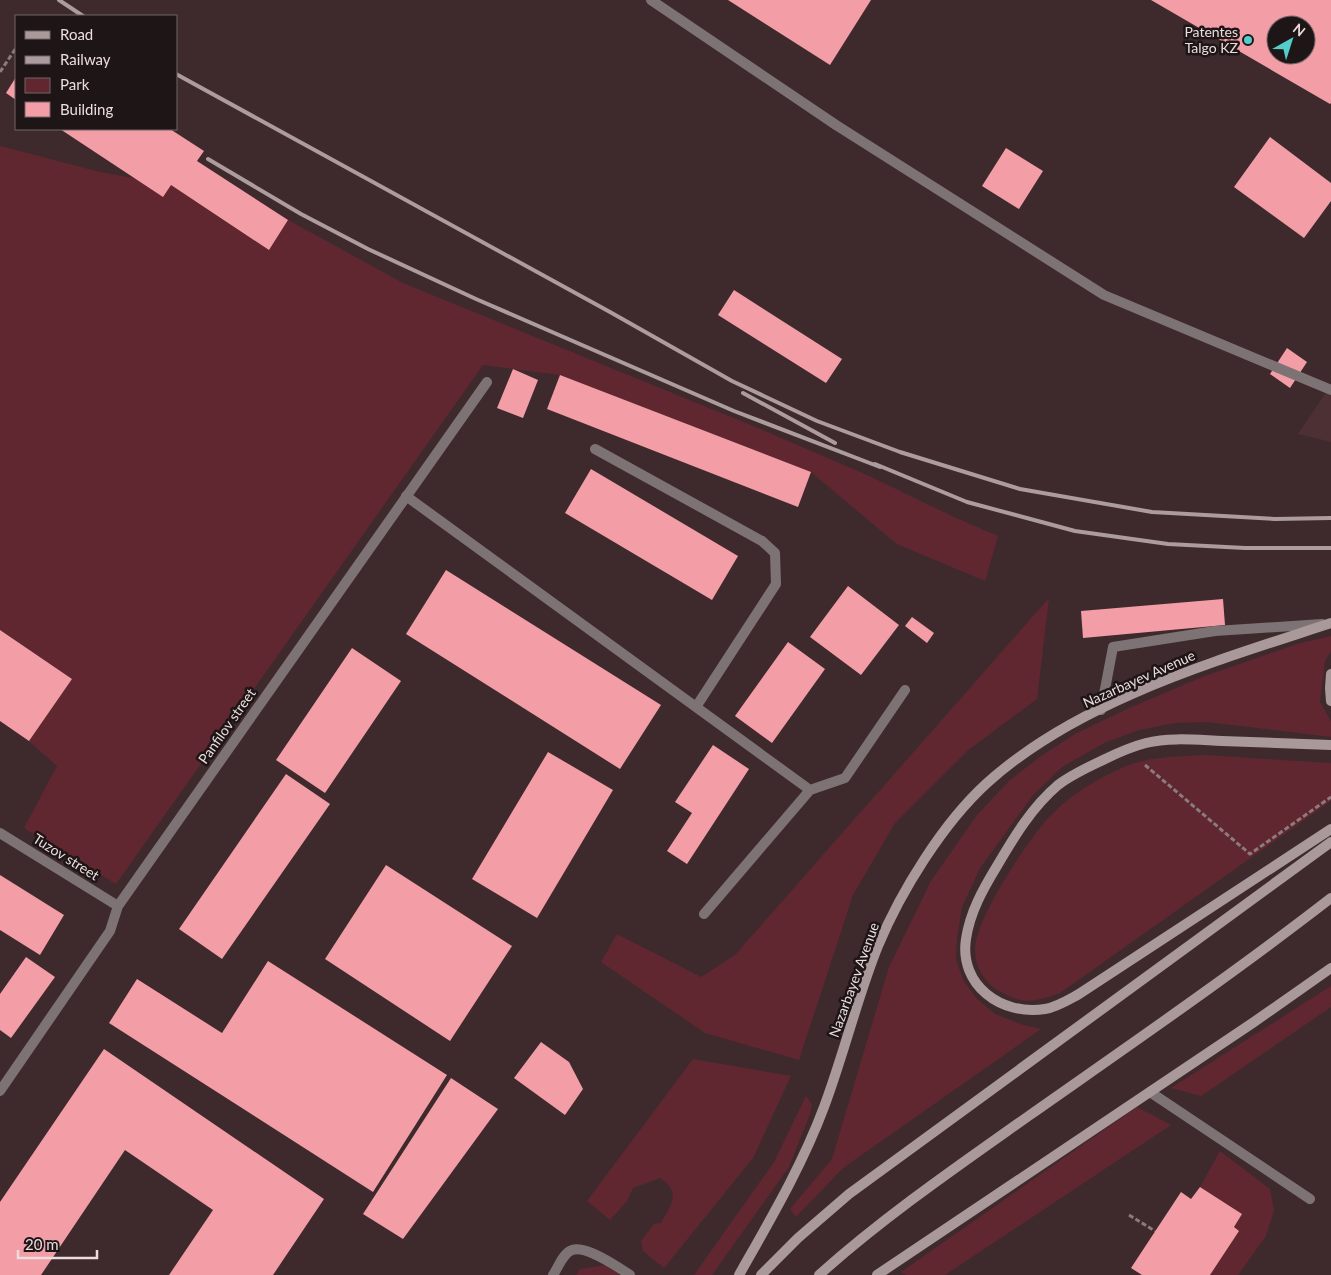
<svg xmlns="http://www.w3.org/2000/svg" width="1331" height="1275" font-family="Lato,sans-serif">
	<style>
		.built { fill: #4c3033 }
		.green { fill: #602730 }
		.building { fill: #f39da6; fill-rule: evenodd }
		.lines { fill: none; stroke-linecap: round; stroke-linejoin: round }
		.path { stroke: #8c7b7c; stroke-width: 3; stroke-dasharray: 5 2.5; stroke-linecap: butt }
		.service { stroke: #7e7374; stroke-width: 10 }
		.minor { stroke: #7e7374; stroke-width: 10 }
		.secondary { stroke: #aa999a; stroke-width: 10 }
		.rail { stroke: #ac9c9d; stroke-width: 4 }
		.poi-dot { fill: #53cdca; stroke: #1e1516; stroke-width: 2 }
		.labels { text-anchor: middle; stroke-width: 5; stroke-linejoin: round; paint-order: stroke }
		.poi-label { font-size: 14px; fill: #ebddde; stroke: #1e1516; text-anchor: end }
		.street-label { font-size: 14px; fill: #ebddde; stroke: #1e1516 }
	</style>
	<rect width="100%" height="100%" fill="#3e2a2c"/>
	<path class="built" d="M 1331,385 L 1331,442 L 1298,434 Z"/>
	<path class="green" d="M 0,146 L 100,172 L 171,185 L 269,250 L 288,220 L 403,283 L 758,428 L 867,475 L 956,518 L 998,536 L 985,581 L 897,544 L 811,472 L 560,375 L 483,365 L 116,884 L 24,828 L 57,766 L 29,741 L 72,679 L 0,630 Z
		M 1049,598 L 1037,699 L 967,751 L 895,823 L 853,895 L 799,1060 L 705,1033 L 601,962 L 617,934 L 701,977 L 735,955 Z
		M 1331,636 L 1331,651 L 1325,661 L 1320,702 L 1331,721 L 1331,737 L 1207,722 L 1175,723 L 1139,730 L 1104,743 L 1062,767 L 1033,795 L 980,868 L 962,907 L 957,939 L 956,959 L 963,980 L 977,999 L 995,1014 L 1023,1025 L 1041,1029 L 843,1168 L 796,1217 L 790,1209 L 832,1159 L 889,967 L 931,881 L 977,815 L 1009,781 L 1041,756 L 1075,734 L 1127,709 L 1202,677 L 1297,644 Z
		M 1204,755 L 1331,763 L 1331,801 L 1060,993 C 1031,1003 1023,1005 996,989 C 984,982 975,965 975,950 C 974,921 1029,838 1050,816 C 1071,794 1101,776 1129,765 C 1153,756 1180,757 1204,755 Z
		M 1331,986 L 1331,1007 L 1201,1096 L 1171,1088 Z
		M 693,1059 L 791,1076 L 753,1158 L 664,1268 L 643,1251 L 641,1241 L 654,1224 L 661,1223 C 671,1205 682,1192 660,1178 L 633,1188 L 627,1201 L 610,1220 L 587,1201 Z
		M 806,1096 L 812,1104 L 810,1114 L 789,1167 L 712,1275 L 694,1275 L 774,1162 Z
		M 1137,1107 L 1171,1125 L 945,1275 L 907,1275 L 901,1272 Z
		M 1220,1151 L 1270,1189 L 1274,1210 L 1266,1236 L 1238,1275 L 1210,1275 L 1239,1231 L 1234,1227 L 1242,1214 L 1200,1187 Z
		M 605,1265 L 620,1275 L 576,1275 L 580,1269 Z"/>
	<path class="building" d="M 728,0 L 871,0 L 830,65 Z
		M 1151,0 L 1331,0 L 1331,103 L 1330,104 ZM 1276,25 L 1306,25 L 1306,55 L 1276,55 Z
		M 16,77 L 16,100 L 6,93 Z
		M 60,129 L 170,129 L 204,151 L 197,161 L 288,220 L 269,250 L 171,185 L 163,197 Z
		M 1270,137 L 1331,183 L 1331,201 L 1304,238 L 1234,187 Z
		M 1006,148 L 1043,171 L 1019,209 L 982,186 Z
		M 734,290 L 842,359 L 826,383 L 718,315 Z
		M 1287,348 L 1307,362 L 1290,388 L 1270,374 Z
		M 513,369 L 538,380 L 523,418 L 497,408 Z
		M 560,375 L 811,472 L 798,507 L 547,409 Z
		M 591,469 L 738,556 L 712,600 L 565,513 Z
		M 446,570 L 661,705 L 620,769 L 406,634 Z
		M 848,586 L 899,625 L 861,675 L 810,637 Z
		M 1223,599 L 1225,625 L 1083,638 L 1081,611 Z
		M 912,617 L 934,633 L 927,643 L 905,626 Z
		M 0,630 L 72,679 L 29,741 L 0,721 Z
		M 788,642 L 825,669 L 772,743 L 735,716 Z
		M 352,648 L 401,681 L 325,793 L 276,760 Z
		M 713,745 L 749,769 L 687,864 L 667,851 L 692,813 L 675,802 Z
		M 548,752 L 613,790 L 537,918 L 472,879 Z
		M 286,774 L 330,804 L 222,959 L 179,929 Z
		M 386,865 L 512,946 L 450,1041 L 325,959 Z
		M 0,875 L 64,915 L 40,955 L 0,930 Z
		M 26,957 L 55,977 L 11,1038 L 0,1030 L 0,994 Z
		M 268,961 L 447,1075 L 373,1192 L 109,1023 L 137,979 L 222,1033 Z
		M 541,1042 L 569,1062 L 583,1089 L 565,1115 L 514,1078 Z
		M 104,1049 L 324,1199 L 273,1275 L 169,1275 L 213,1210 L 125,1150 L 41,1275 L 0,1275 L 0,1202 Z
		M 451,1078 L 498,1109 L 403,1239 L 363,1214 Z
		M 1200,1187 L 1242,1214 L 1234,1227 L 1239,1231 L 1210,1275 L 1142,1275 L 1131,1268 L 1181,1192 L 1191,1199 Z"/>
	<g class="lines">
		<path class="path" d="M 0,72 L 16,48
			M 1145,765 L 1250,854 L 1331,797
			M 1129,1215 L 1155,1231"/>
		<path class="service" d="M 651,0 L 836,125 L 1104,295 L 1331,390
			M 595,449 L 762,541 L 775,553 L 776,584 L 696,707
			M 406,496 L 810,790 L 845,778 L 905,690
			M 1101,710 L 1113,647 L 1215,631 L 1322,624
			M 704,914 L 810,790
			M 1150,1092 L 1310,1199
			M 553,1275 C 558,1268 563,1253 572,1250 C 586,1245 618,1267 630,1275"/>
		<path class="minor" d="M 0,833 L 118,906
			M 0,1091 L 110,931 L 118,906 L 487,382"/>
		<path class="secondary" d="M 1331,674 L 1330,688 L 1331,701
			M 1331,745 C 1295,744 1258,742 1222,741 C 1197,740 1170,737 1146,743 C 1130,747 1115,754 1101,761 C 1086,768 1071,775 1058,785 C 1032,807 1014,837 997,866 C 983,889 970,912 966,939 C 959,985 1001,1016 1045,1009 C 1057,1007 1068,1000 1079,994 L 1331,829
			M 739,1275 C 770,1220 802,1166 824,1107 C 844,1054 857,998 878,946 C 901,891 943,823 987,783 C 1079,700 1216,661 1331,623
			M 761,1275 L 798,1238 L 849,1194 L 1331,842
			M 819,1275 C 885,1216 958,1166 1030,1115 C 1131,1044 1233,974 1331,898
			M 877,1275 L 1254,1022 L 1331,968"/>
		<path class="rail" d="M 59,0 L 83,16
			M 176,74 L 610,312 L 732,381 L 817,421 L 900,452 L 1020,489 L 1152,512 L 1275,519 L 1331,518
			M 208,159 L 301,214 L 368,249 L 476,299 L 734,411 L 880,467
			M 743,393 L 835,443
			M 875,464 L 967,502 L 1075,531 L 1168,544 L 1245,548 L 1331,548"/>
	</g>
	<circle class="poi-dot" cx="1248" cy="40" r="5"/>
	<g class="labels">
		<g class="poi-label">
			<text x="1238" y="37">Patentes<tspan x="1238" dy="16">Talgo KZ</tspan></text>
		</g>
		<g class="street-label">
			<text transform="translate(1139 679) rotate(-24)" y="5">Nazarbayev Avenue</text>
			<text transform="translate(227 726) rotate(-55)" y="5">Panfilov street</text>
			<text transform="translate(66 857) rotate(32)" y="5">Tuzov street</text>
			<text transform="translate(854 980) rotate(-70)" y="5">Nazarbayev Avenue</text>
		</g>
	</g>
	<rect x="15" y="15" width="162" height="115" fill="#1e1516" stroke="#706566"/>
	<rect x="25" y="31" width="25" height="8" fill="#aa999a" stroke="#706566"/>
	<text x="60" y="40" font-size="15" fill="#ebddde">Road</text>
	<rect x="25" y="56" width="25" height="8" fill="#ac9c9d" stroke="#706566"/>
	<text x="60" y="65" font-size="15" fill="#ebddde">Railway</text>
	<rect x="25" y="78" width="25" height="15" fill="#602730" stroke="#706566"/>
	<text x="60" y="90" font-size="15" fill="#ebddde">Park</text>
	<rect x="25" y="102" width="25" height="15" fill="#f39da6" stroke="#706566"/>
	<text x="60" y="115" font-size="15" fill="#ebddde">Building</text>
	<g transform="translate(1291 40) rotate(39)"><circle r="24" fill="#1e1516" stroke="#706566"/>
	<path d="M0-4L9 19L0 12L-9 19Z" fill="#53cdca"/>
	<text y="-8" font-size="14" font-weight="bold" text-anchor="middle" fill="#ebddde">N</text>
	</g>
	<path d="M18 1250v8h79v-8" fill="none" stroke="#ebddde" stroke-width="2.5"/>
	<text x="25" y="1250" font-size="15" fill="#ebddde" stroke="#1e1516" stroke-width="4" paint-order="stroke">20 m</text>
</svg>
